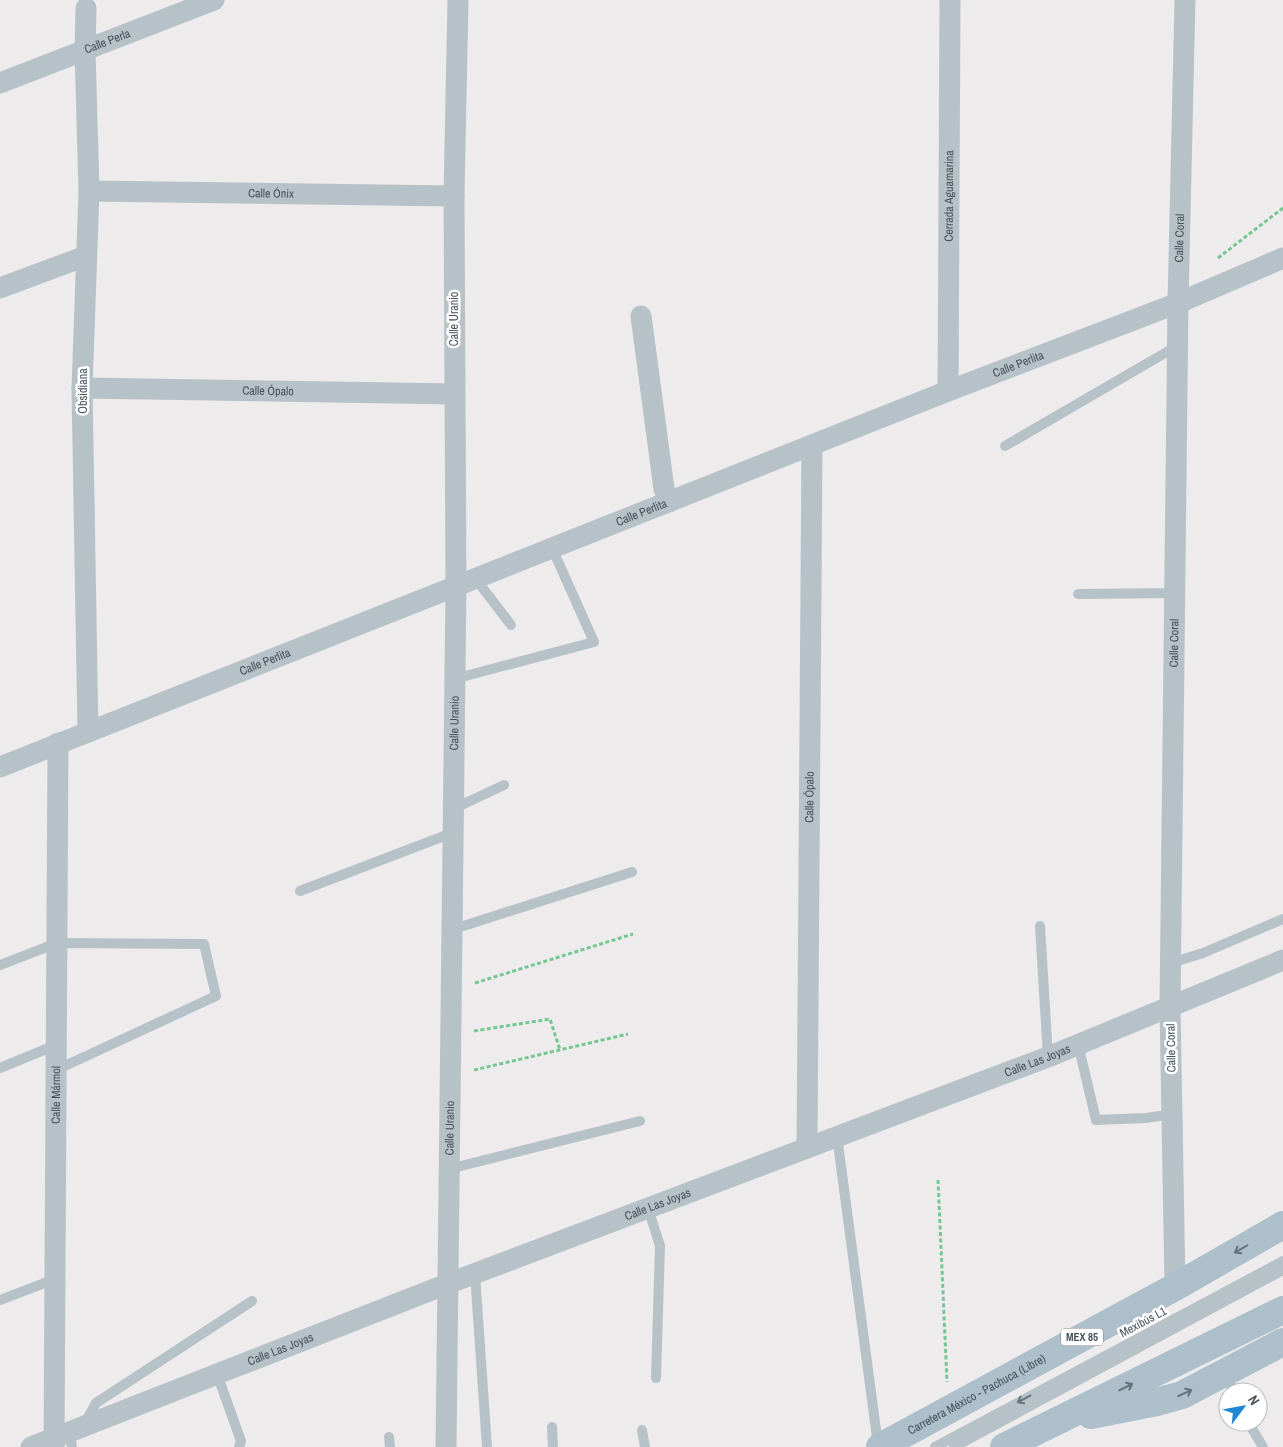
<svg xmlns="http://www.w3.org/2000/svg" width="1283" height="1447" font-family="'Archivo Narrow',sans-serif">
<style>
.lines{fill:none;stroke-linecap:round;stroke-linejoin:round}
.path{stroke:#74c793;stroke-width:3;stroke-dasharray:4 2.5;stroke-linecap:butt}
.lane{stroke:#b7c2c8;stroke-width:10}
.street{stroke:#b7c2c8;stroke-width:21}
.primary{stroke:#acbfca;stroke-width:28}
.oneway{stroke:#64727a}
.oneway2{stroke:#67737a}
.labels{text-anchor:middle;stroke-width:5;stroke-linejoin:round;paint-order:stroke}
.shield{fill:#fff;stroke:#7d858a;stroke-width:1}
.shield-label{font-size:11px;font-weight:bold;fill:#455158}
.street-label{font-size:12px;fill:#455158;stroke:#fff}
</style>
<rect width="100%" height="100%" fill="#eeebec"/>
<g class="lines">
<g class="path">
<path d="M1218 258 1283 208"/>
<path d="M475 983 633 934"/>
<path d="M474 1031 550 1019 560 1050"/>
<path d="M474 1070 628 1034"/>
<path d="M938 1180 947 1382"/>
</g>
<g class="lane">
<path d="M1005 446 1177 346"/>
<path d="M475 578 511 625"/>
<path d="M1078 594 1175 593"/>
<path d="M454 679 594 642 552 548"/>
<path d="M453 809 504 785"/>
<path d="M300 891 452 833"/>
<path d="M1040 926 1048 1057"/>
<path d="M451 930 632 872"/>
<path d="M1171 963 1203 953 1283 919"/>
<path d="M0 965 57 943 204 944 216 996 56 1070"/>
<path d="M1078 1044 1096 1120 1146 1118 1173 1114"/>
<path d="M0 1068 56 1045"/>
<path d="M837 1136 878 1445"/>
<path d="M449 1169 640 1121"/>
<path d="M648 1208 660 1246 656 1378"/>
<path d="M475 1274 487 1447"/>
<path d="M0 1300 55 1279"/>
<path d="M1225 1373 1234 1392"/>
<path d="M217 1374 241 1441 239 1447"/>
<path d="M1248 1422 1263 1447"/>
<path d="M85 1423 96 1403 252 1301"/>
<path d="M552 1427 553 1447"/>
<path d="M642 1430 645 1447"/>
<path d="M69 1432 72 1447"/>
<path d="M389 1437 390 1447"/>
<path d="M935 1447 1283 1261"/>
<path d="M954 1447 1283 1270"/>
</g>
<g class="street">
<path d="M86 8 85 50 89 191 82 388 88 732"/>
<path id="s1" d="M0 83 214 0"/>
<path id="s2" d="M89 191 454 196"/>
<path d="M0 288 86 256"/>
<path d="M641 316 664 489 669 502"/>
<path id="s3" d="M82 388 454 394"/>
<path id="s4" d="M948 391 950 0"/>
<path id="s5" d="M0 767 948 391 1178 303 1283 258"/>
<path id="s6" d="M807 1148 812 446"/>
<path id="s7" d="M1175 1287 1170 1007 1178 303 1185 0"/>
<path id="s8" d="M31 1447 447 1284 1048 1057 1283 960"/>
<path id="s9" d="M54 1447 58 743"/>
<path id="s10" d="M446 1447 456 586 454 196 458 0"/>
</g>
<g class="primary">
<path d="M1091 1415 1157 1402 1182 1395 1283 1342"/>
<path id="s11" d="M880 1447 1175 1287 1283 1225"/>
<path d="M1004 1447 1283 1310"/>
</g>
</g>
<defs><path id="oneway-shaft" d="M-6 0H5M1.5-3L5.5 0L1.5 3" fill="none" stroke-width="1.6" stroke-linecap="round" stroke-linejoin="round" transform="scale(1.25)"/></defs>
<g class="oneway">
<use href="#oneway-shaft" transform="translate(1241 1249) rotate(150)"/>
<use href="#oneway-shaft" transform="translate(1126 1387) rotate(-26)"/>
<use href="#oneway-shaft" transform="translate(1185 1393) rotate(-25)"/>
</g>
<use class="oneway2" href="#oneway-shaft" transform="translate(1024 1399) rotate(152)"/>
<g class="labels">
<rect class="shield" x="1061" y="1328.5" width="42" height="17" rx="4"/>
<g class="shield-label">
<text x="1082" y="1341">MEX 85</text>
</g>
<g class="street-label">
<text dy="4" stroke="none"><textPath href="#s1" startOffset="115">Calle Perla</textPath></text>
<text dy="4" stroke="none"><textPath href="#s2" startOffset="182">Calle Ónix</textPath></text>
<text dy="4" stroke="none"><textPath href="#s4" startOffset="195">Cerrada Aguamarina</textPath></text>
<text dy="4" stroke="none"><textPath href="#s7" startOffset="1049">Calle Coral</textPath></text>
<text transform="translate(454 319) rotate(-90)" y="4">Calle Uranio</text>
<text dy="4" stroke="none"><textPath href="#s5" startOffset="1095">Calle Perlita</textPath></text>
<text transform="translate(83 391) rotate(-90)" y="4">Obsidiana</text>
<text dy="4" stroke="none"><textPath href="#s3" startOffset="186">Calle Ópalo</textPath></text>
<text dy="4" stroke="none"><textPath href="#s5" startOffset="690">Calle Perlita</textPath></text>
<text dy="4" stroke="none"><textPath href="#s7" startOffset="644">Calle Coral</textPath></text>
<text dy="4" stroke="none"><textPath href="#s5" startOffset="285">Calle Perlita</textPath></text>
<text dy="4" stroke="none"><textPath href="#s10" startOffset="724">Calle Uranio</textPath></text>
<text dy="4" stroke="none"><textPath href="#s6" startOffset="351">Calle Ópalo</textPath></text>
<text transform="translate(1171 1048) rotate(-91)" y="4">Calle Coral</text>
<text dy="4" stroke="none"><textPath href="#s8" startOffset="1078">Calle Las Joyas</textPath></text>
<text dy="4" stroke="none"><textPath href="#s9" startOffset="352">Calle Mármol</textPath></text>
<text dy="4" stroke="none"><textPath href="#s10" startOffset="319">Calle Uranio</textPath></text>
<text dy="4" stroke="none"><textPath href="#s8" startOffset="672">Calle Las Joyas</textPath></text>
<text transform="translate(1143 1322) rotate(-28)" y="4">Mexibús L1</text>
<text dy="4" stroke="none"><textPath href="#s8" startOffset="268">Calle Las Joyas</textPath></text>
<text dy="4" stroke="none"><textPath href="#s11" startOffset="110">Carretera México - Pachuca (Libre)</textPath></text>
</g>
</g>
<g transform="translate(1243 1407) rotate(58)"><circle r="24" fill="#ffffff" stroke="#b5b9bc"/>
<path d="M0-4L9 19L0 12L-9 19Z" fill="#2187d3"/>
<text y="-8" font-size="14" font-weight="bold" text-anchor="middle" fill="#455158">N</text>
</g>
</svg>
